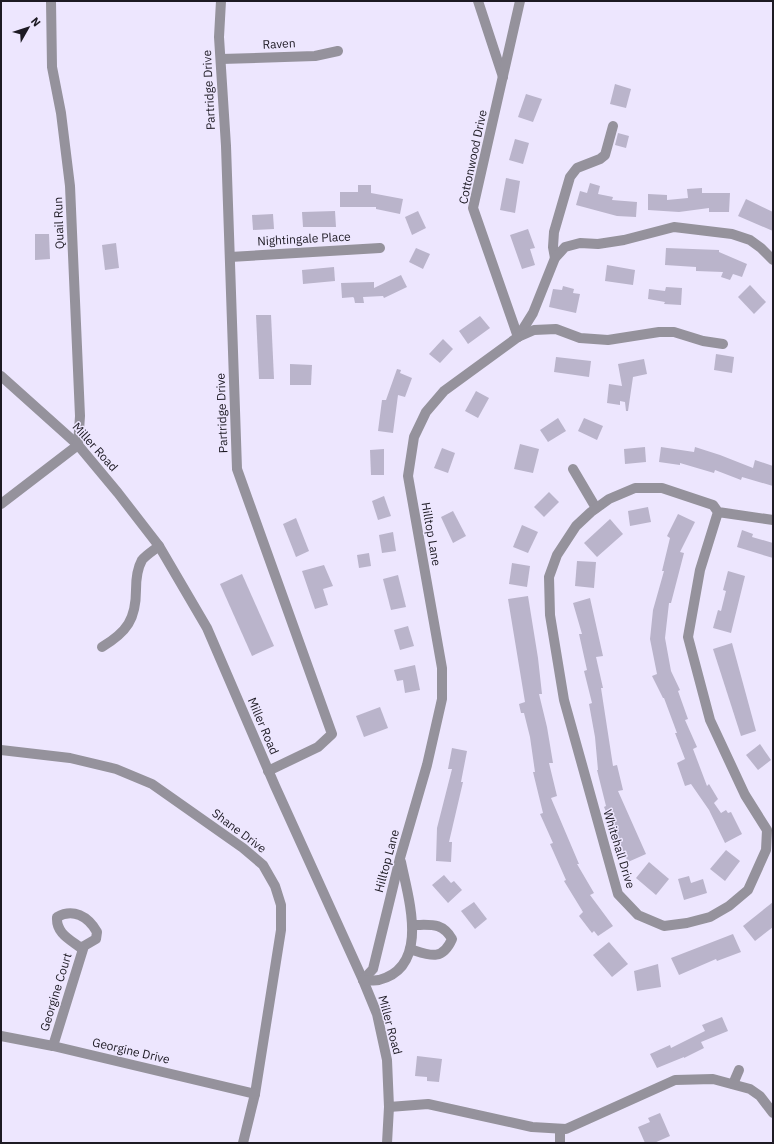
<svg xmlns="http://www.w3.org/2000/svg" width="774" height="1144" font-family="'IBM Plex Sans',sans-serif">
<style>
.building{fill:#bab4cb}
.lines{fill:none;stroke-linecap:round;stroke-linejoin:round}
.minor{stroke:#95929c;stroke-width:10}
.labels{text-anchor:middle;stroke-width:3;stroke-linejoin:round;paint-order:stroke}
.street-label{font-size:12px;fill:#1d1a23;stroke:#ede6fe}
</style>
<rect width="100%" height="100%" fill="#ede6fe"/>
<g class="building">
<path d="M615 84 631 89 626 108 610 104Z"/>
<path d="M526 94 542 99 533 122 518 117Z"/>
<path d="M618 133 629 136 626 148 615 145Z"/>
<path d="M515 139 529 143 523 164 509 160Z"/>
<path d="M506 178 520 181 515 213 500 210Z"/>
<path d="M590 183 600 186 598 194 613 197 612 200 637 202 636 217 617 216 576 205 580 191 587 193Z"/>
<path d="M358 185H371V193L403 199 400 214 376 209V207H340V192H358Z"/>
<path d="M702 188V193H730L729 212H709V208L679 212 648 210V194L667 195V200L688 198 687 189Z"/>
<path d="M746 199 773 212V231L738 216Z"/>
<path d="M335 211 336 227H303L302 212Z"/>
<path d="M418 211 426 228 412 235 405 217Z"/>
<path d="M273 214 274 229 253 230 252 215Z"/>
<path d="M528 229 535 248 530 249 535 265 522 269 510 235Z"/>
<path d="M35 234H49L50 259 35 260Z"/>
<path d="M116 243 119 268 105 270 102 245Z"/>
<path d="M416 248 430 254 423 269 409 262Z"/>
<path d="M666 248 719 250V252L747 264 742 277 733 274 730 280 721 277 723 272 696 271V267L665 265Z"/>
<path d="M607 265 635 270 633 285 605 281Z"/>
<path d="M334 267 335 281 303 284 302 270Z"/>
<path d="M401 275 407 287 384 298 383 296 363 297 364 303H355L354 298H353L354 297 342 298 341 283 374 282V288Z"/>
<path d="M750 285 766 302 754 314 738 297Z"/>
<path d="M563 286 574 289 573 293 580 294 576 313 549 307 553 289 562 290Z"/>
<path d="M666 287 682 288 681 305 664 304 665 302 648 299 649 289 665 291Z"/>
<path d="M256 315H271L274 379H259Z"/>
<path d="M480 316 490 328 468 344 459 331Z"/>
<path d="M443 339 453 349 440 363 429 354Z"/>
<path d="M716 354 734 357 732 373 714 370Z"/>
<path d="M556 357 591 361 589 377 554 372Z"/>
<path d="M644 359 647 374 633 377 628 411H626L625 402 620 401V405L607 403 609 384 622 386 618 364Z"/>
<path d="M290 364 312 365 311 385H290Z"/>
<path d="M397 369 401 370 400 373 412 378 405 397 398 395 393 433 378 431 382 400H386Z"/>
<path d="M476 391 489 398 478 418 465 411Z"/>
<path d="M558 418 566 431 548 442 540 430Z"/>
<path d="M584 418 603 426 597 440 578 431Z"/>
<path d="M520 444 539 449 533 473 514 469Z"/>
<path d="M645 447 646 462 625 464 624 449Z"/>
<path d="M661 447 694 452 695 447 720 455 753 468 755 460 773 466V486L742 477 741 480 715 470 714 473 680 463V465L659 462Z"/>
<path d="M442 448 455 453 448 473 434 468Z"/>
<path d="M384 449V475H371L370 450Z"/>
<path d="M549 492 559 502 544 517 534 507Z"/>
<path d="M384 496 391 516 378 520 372 501Z"/>
<path d="M648 507 651 522 630 526 628 511Z"/>
<path d="M453 511 466 536 453 543 441 517Z"/>
<path d="M678 514 695 522 680 552 684 553 671 603H669L665 638 671 671 680 690 678 691 688 719 685 720 697 747 693 749 707 786 709 784 718 799 714 803 721 813 726 810 728 813 731 812 742 834 725 843 709 810 691 784 685 786 677 763 685 759 675 733H677L664 698H663L652 676 657 674 650 639 653 610 664 571H662L670 538 667 536Z"/>
<path d="M296 518 309 551 296 557 283 524Z"/>
<path d="M610 519 623 534 597 557 584 543Z"/>
<path d="M522 525 538 532 528 553 513 547Z"/>
<path d="M742 530 753 534 752 537 773 543V558L737 547Z"/>
<path d="M393 532 396 551 382 553 379 535Z"/>
<path d="M369 553 371 566 359 568 357 555Z"/>
<path d="M577 561 596 562 594 588 575 586Z"/>
<path d="M512 563 530 566 527 587 509 584Z"/>
<path d="M324 565 333 586 323 589 328 605 315 609 302 571Z"/>
<path d="M728 571 745 576 731 633 713 628 718 610 721 611 726 591 723 590Z"/>
<path d="M242 574 274 646 252 656 220 584Z"/>
<path d="M398 575 406 607 391 610 383 579Z"/>
<path d="M528 596 538 658 542 694H539L547 727 553 763H549L557 796 551 798 579 864H577L594 893 590 895 613 926 598 936 594 931 592 933 579 916 583 912 564 881 566 880 550 844 553 843 540 814 543 813 533 772H535L530 737 524 713H521L519 704 525 702 508 599Z"/>
<path d="M590 598 603 656 596 657 603 688H601L613 766 617 765 623 790 618 791 646 854 628 862 604 807 606 806 597 770H598L595 737 589 704 592 703 584 671 587 670 579 634H582L573 603Z"/>
<path d="M408 626 414 646 400 650 394 630Z"/>
<path d="M732 643 756 731 741 736 713 649Z"/>
<path d="M415 665 420 690 405 693 403 680 397 681 394 670Z"/>
<path d="M380 707 388 728 364 737 356 716Z"/>
<path d="M760 744 771 760 758 770 746 755Z"/>
<path d="M452 748 467 751 461 782H463L449 842H452L451 862 436 861 437 828 452 769H448Z"/>
<path d="M726 850 740 861 725 881 710 869Z"/>
<path d="M649 862 669 879 656 895 636 878Z"/>
<path d="M444 875 451 883 454 881 462 890 448 903 432 885Z"/>
<path d="M689 876 691 883 703 879 707 893 684 900 678 879Z"/>
<path d="M474 902 487 919 475 929 461 911Z"/>
<path d="M773 902V927L755 941 743 926Z"/>
<path d="M733 934 741 952 717 961 716 959 679 975 671 958Z"/>
<path d="M609 942 628 964 612 977 593 955Z"/>
<path d="M658 964 661 987 637 991 634 971Z"/>
<path d="M722 1017 728 1031 701 1042 704 1048 684 1058V1057L657 1068 650 1054 670 1045 671 1048 705 1031 702 1025Z"/>
<path d="M417 1056 442 1059 439 1082 427 1081V1077L415 1076Z"/>
<path d="M660 1113 670 1136 654 1143H645L638 1127 650 1122 648 1118Z"/>
</g>
<g class="lines">
<g class="minor">
<path d="M221 1 219 37 226 146 237 469 332 734 318 747 268 771"/>
<path d="M478 1 503 77"/>
<path d="M221 59 315 56 338 51"/>
<path d="M230 257 380 248"/>
<path d="M555 258 553 247 554 232 570 177 577 168 600 159 605 155 613 126"/>
<path d="M518 337 473 208 520 1"/>
<path d="M518 337 533 313 555 258 565 247 580 243 598 244 624 240 674 227 732 234 750 240 761 248 773 260"/>
<path d="M1 376 78 445 118 493 159 546 207 628 275 786 363 980 377 1014 387 1060 389 1107 387 1143"/>
<path d="M573 469 596 508"/>
<path d="M1 504 78 445 80 416 70 186 61 113 52 67 51 1"/>
<path d="M718 512 700 570 688 637 710 720 745 795 767 830 766 850 748 890 729 906 710 917 687 923 664 926 638 915 618 894 564 700 550 615 549 577 557 555 576 526 591 512 609 499 635 488H662L713 505 718 512 773 520"/>
<path d="M102 647C127 632 136 619 136 590 136 580 137 569 142 560 146 555 154 550 159 546"/>
<path d="M1 750 70 758 116 769 152 784 243 848 263 865 275 886 281 905V930L255 1094 243 1143"/>
<path d="M410 949C429 955 442 962 452 939 442 922 431 925 413 925"/>
<path d="M363 980 373 969 400 858 427 765 442 699V668L408 476 414 437 426 412 444 391 518 337 534 330 556 329 580 338 608 340 659 332H674L703 341 723 344"/>
<path d="M363 980C368 980 374 981 379 980 431 967 408 897 401 862"/>
<path d="M1 1036 53 1046 255 1094"/>
<path d="M53 1046 84 946 96 939 97 932C88 916 73 908 57 917 56 933 69 939 81 948L84 946"/>
<path d="M733 1084 739 1070"/>
<path d="M389 1107 428 1104 532 1127 566 1129 675 1080 713 1079 750 1089 760 1096 773 1113"/>
<path d="M560 1130V1143"/>
</g>
</g>
<g class="labels">
<g class="street-label">
<text transform="translate(279 44) rotate(-3)" y="4">Raven</text>
<text transform="translate(209 90) rotate(-93)" y="4">Partridge Drive</text>
<text transform="translate(473 157) rotate(-78)" y="4">Cottonwood Drive</text>
<text transform="translate(59 223) rotate(-92)" y="4">Quail Run</text>
<text transform="translate(304 239) rotate(-3)" y="4">Nightingale Place</text>
<text transform="translate(222 413) rotate(-92)" y="4">Partridge Drive</text>
<text transform="translate(95 447) rotate(48)" y="4">Miller Road</text>
<text transform="translate(431 534) rotate(80)" y="4">Hilltop Lane</text>
<text transform="translate(263 726) rotate(67)" y="4">Miller Road</text>
<text transform="translate(239 831) rotate(37)" y="4">Shane Drive</text>
<text transform="translate(619 849) rotate(73)" y="4">Whitehall Drive</text>
<text transform="translate(387 861) rotate(-75)" y="4">Hilltop Lane</text>
<text transform="translate(56 992) rotate(-73)" y="4">Georgine Court</text>
<text transform="translate(390 1025) rotate(75)" y="4">Miller Road</text>
<text transform="translate(131 1051) rotate(13)" y="4">Georgine Drive</text>
</g>
</g>
<rect width="774" height="1144" fill="none" stroke="#1d1a23" stroke-width="4"/>
<g transform="translate(28 28) rotate(51)" stroke="#ede6fe" stroke-width="3" paint-order="stroke">
<path d="M0-3L7 15L0 10L-7 15Z" fill="#1d1a23"/>
<text y="-6" font-size="11" font-weight="bold" text-anchor="middle" fill="#1d1a23">N</text>
</g>
</svg>
